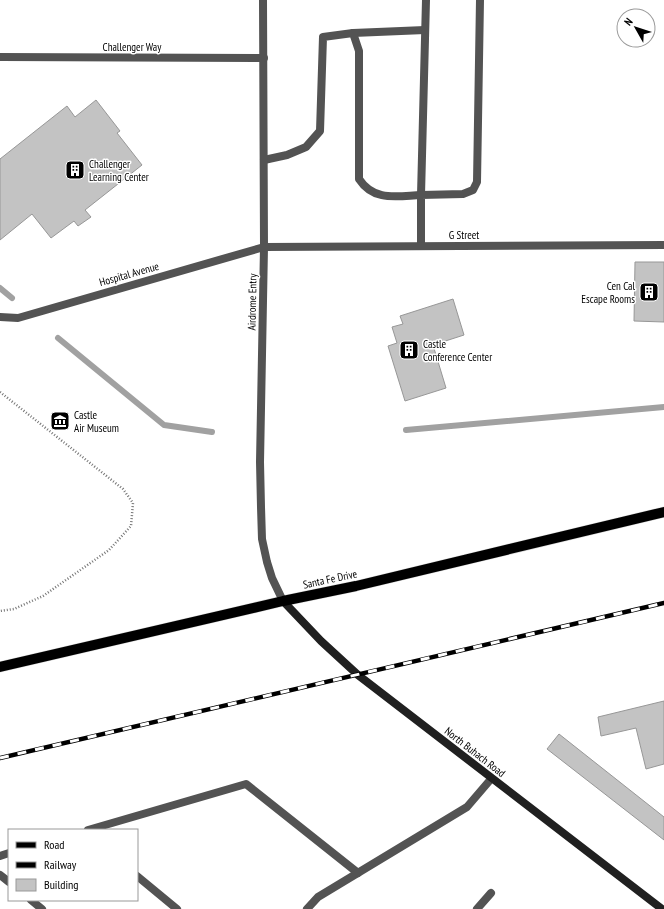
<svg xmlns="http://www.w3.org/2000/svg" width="664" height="909" font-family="'PT Sans Narrow',sans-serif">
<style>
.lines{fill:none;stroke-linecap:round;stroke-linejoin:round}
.stream{stroke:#a1a1a1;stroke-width:6}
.building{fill:#c3c3c3;stroke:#979797}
.primary-casing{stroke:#dbdbdb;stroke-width:11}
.path{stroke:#757575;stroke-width:2.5;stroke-dasharray:1 2;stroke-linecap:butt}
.lane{stroke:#535353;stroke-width:8}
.street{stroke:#535353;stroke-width:8}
.secondary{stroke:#202020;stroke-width:8}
.primary{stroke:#000;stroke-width:10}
.rail-casing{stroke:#000;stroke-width:4.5}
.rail{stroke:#fff;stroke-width:3;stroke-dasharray:9;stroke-linecap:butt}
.labels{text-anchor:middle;stroke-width:3;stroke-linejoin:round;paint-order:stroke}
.street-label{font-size:11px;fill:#000;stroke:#fff}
.poi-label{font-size:11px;fill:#000;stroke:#fff;text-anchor:start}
</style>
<rect width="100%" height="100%" fill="#fff"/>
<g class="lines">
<g class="stream">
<path d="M0 288 12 298"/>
<path d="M58 338 164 425 212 432"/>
<path d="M406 430 664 407"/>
</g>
</g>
<g class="building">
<path d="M96 100 120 131 117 133 142 165 85 210 91 217 78 226 74 221 51 238 32 214 0 240V159L67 106 75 117Z"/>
<path d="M635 262H664V322L634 321Z"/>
<path d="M453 299 464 335 433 345 446 388 405 401 388 346 397 343 392 327 403 324 400 316Z"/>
<path d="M664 701V764L646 769 636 728 601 736 598 717Z"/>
<path d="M559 734 664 817V840L547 749Z"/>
</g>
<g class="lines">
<defs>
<path id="primary" d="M0 667 283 601 356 586 664 512"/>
</defs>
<use href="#primary" class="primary-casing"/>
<path class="path" d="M0 392 123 489 133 503 131 526 109 550 43 596 14 609 0 611"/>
<g class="lane">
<path d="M353 33 425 30"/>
<path d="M264 160 287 155 306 147 320 131 323 37 353 33 359 51V179C374 202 397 196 421 195L426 0"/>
<path d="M421 246V195L463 194 473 190 477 182 480 0"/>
</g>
<g class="street">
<path d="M263 0 264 247 260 462 261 507 262 539 267 562 272 578 283 601"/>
<path d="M0 57 264 58"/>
<path d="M0 317 18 318 264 247 664 245"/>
<path d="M88 830 246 784 358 873"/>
<path d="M0 856 9 853"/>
<path d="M0 875 9 882"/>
<path d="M137 876 177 909"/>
<path d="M31 900 42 909"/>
<path d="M307 909 318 897 467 807 491 779"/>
<path d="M477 909 491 893"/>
</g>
<path class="secondary" d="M283 601 321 641 358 675 662 909"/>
<use href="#primary" class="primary"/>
<defs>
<path id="rail" d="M0 758 664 603"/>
</defs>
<use href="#rail" class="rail-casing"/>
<use href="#rail" class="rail"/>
</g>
<defs>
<symbol id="building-square" viewBox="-11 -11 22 22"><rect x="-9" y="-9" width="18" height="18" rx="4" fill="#000" stroke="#fff"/><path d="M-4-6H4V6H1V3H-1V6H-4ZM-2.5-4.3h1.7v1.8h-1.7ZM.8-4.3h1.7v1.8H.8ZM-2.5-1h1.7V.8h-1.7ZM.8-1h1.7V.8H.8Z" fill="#fff"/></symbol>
<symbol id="museum-square" viewBox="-11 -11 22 22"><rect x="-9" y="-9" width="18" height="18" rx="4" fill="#000" stroke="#fff"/><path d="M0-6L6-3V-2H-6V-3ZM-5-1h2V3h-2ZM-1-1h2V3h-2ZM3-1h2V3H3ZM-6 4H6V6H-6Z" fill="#fff"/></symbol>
</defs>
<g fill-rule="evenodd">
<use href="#building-square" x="64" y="159" width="22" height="22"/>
<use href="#building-square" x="638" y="281" width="22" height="22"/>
<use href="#building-square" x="398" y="339" width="22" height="22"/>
<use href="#museum-square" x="49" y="410" width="22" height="22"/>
</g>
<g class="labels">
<g class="street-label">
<text x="132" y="51">Challenger Way</text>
<text x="464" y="239">G Street</text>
<text transform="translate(129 274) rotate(-16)" y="4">Hospital Avenue</text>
<text transform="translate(252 302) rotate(-89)" y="4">Airdrome Entry</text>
<text transform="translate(330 579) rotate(-12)" y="4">Santa Fe Drive</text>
<text transform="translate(475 752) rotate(38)" y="4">North Buhach Road</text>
</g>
<g class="poi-label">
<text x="89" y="168">Challenger<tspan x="89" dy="13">Learning Center</tspan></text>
<text x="635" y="290" text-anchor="end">Cen Cal<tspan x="635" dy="13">Escape Rooms</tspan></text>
<text x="423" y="348">Castle<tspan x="423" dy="13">Conference Center</tspan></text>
<text x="74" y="419">Castle<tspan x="74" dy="13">Air Museum</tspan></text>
</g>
</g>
<rect x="8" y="829" width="130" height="72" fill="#ffffff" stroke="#999999"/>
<rect x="16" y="842" width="20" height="6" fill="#000000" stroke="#999999"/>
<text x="44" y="849" font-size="12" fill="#000000">Road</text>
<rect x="16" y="862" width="20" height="6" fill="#000000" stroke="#999999"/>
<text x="44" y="869" font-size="12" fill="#000000">Railway</text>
<rect x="16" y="879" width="20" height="12" fill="#c3c3c3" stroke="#999999"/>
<text x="44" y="889" font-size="12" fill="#000000">Building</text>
<g transform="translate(636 28) rotate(309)"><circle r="19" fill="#ffffff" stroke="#999999"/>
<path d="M0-3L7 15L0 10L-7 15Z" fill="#000000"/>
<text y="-6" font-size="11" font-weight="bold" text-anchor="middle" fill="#000000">N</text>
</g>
</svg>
